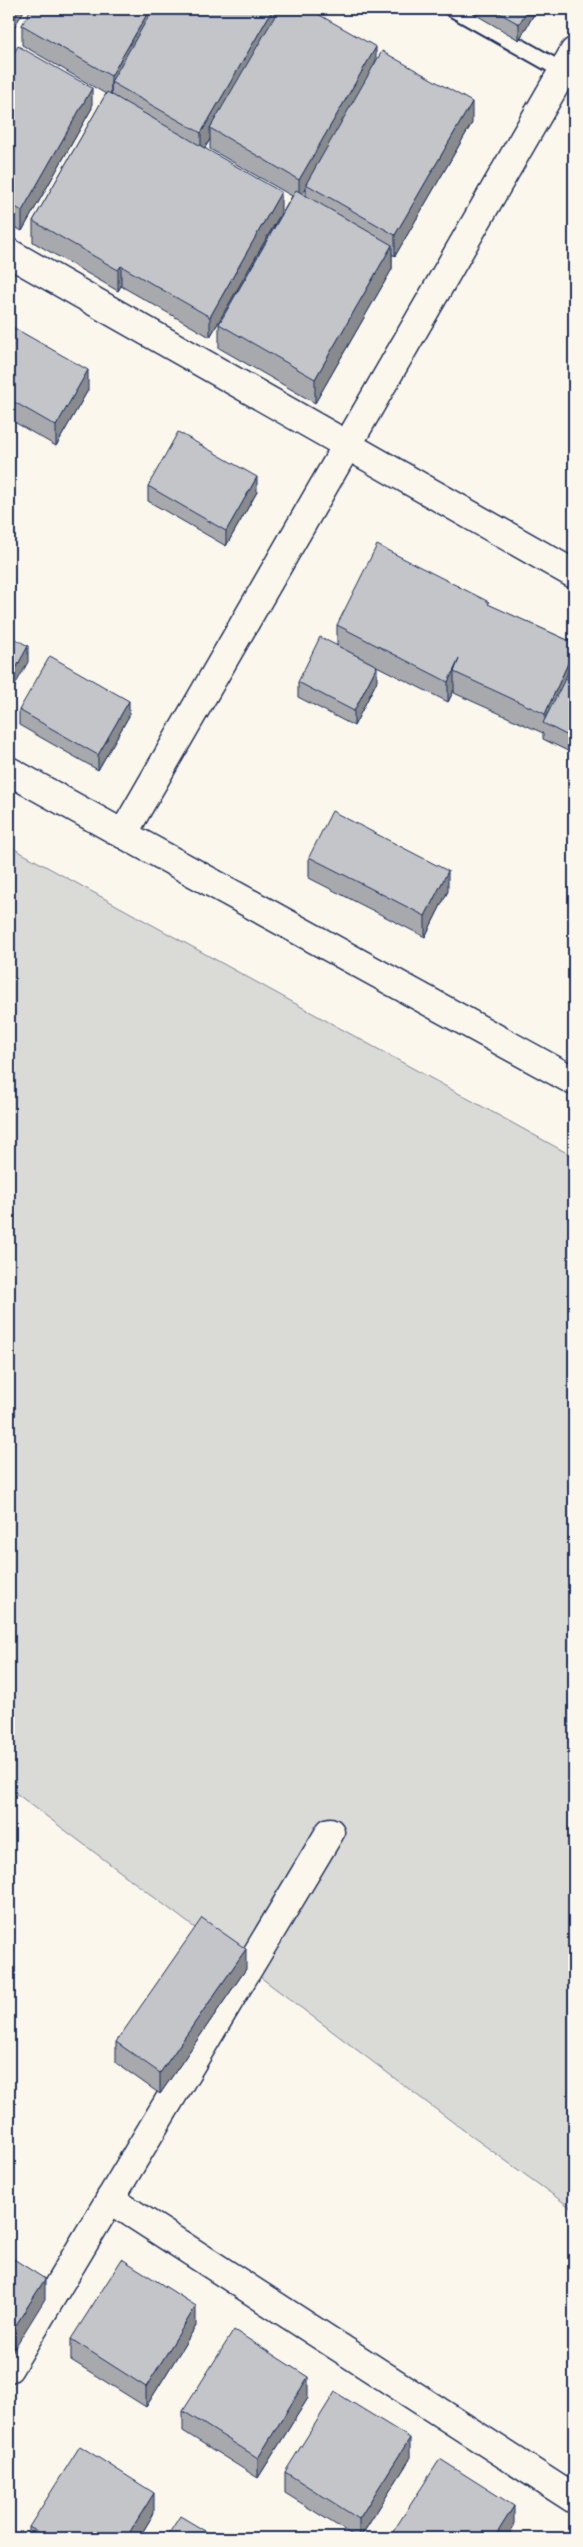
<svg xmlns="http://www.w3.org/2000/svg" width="583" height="2547" font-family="Pangolin,sans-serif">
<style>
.green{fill:#dadad7;stroke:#7a849a}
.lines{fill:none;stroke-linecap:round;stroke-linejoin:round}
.service-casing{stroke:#1b2f5e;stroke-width:19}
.minor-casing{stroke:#1b2f5e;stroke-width:31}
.service{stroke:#fbf7ec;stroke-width:15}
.minor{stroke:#fbf7ec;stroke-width:28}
.wall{fill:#a8a9ad;stroke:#1b2f5e;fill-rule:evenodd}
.shaded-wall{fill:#888a8d;stroke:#1b2f5e}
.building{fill:#c3c5c9;stroke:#1b2f5e}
</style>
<rect width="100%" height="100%" fill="#fbf7ec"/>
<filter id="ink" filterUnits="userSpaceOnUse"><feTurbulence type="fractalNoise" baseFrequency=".02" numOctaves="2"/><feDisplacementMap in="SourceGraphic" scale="10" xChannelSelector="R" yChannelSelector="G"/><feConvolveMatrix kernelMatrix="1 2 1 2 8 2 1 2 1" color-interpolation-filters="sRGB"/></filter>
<g filter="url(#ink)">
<path class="green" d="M9 846 574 1157V2210L470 2135 9 1788Z"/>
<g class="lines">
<defs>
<path id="service" d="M453 9 563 71"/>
<g id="minor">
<path d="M574 52 123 834 574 1081"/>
<path d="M9 253 574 574"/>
<path d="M9 771 123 834"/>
<path d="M110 2199 574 2499"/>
<path d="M9 2368 330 1832"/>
</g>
</defs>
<use href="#service" class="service-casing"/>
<use href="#minor" class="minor-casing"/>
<use href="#service" class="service"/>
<use href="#minor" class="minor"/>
</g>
<g class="wall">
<path d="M278 9V10L376 62 472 123 395 256 392 254V269L315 403 219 348V324L292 196 210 149V139L205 148 281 213 210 337 121 286 118 291 33 242V221L106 94 22 45V25ZM306 189V196L303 194Z"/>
<path d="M466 9H537L519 40Z"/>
<path d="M9 62 92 108 22 231 9 224Z"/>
<path d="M9 325 88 390 56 446 9 419Z"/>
<path d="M148 486 257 492 226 546 148 501Z"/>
<path d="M489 605 574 643V754L543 739V733L454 693V690L448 702 337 646V625Z"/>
<path d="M377 681 354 726 298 697V682Z"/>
<path d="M19 710 129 716 98 770 19 725Z"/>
<path d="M309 857 448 891 425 937 309 878Z"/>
<path d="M246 1969 160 2094 116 2063V2042Z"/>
<path d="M196 2326 146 2407 71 2360V2339Z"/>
<path d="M308 2398 258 2478 183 2431V2411Z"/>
<path d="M410 2459 360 2538H357L285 2493V2472Z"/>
<path d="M154 2513 139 2538H29V2527Z"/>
</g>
<g class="shaded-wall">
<path d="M13 9H25L9 36V16Z"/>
<path d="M150 9H162L111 82V97V76Z"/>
<path d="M273 9H278V21L210 128V139L201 154V133Z"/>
<path d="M528 9H537L519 40V24Z"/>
<path d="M376 47V68L306 184V189L299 200V180Z"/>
<path d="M92 88V108L22 231V211Z"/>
<path d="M472 102V123L395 256V235Z"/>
<path d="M281 192V213L210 337V317Z"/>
<path d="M392 245V269L315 403V379Z"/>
<path d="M121 266V286L118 291V270Z"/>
<path d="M88 370V390L56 446V426Z"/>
<path d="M257 477V492L226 546V531Z"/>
<path d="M28 646V662L9 696V681Z"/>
<path d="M574 650V671L545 724V714Z"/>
<path d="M459 659 454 672V690L448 702V682Z"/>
<path d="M377 666V681L354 726V711Z"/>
<path d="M129 701V716L98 770V755Z"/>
<path d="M448 871V891L425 937V916Z"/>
<path d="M246 1949V1969L160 2094V2073Z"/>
<path d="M45 2279V2299L9 2357V2336Z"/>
<path d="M196 2306V2326L146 2407V2387Z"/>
<path d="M308 2377V2398L258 2478V2458Z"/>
<path d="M410 2438V2459L360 2538H359V2519Z"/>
<path d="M154 2493V2513L139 2538H126Z"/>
<path d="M514 2506V2526L507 2538H494Z"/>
</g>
<g class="building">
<path d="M9 9H13L9 16Z"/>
<path d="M31 9H150L111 76 22 25Z"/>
<path d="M153 9H273L201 133 111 82Z"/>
<path d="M279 9H309L376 47 299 180 210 128Z"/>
<path d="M492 9H528L519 24Z"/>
<path d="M18 46 92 88 22 211 9 203V62Z"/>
<path d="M382 51 472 102 395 235 306 184Z"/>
<path d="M107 92 281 192 210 317 121 266 118 270 33 221Z"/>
<path d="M296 190 392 245 315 379 219 324Z"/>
<path d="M9 325 88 370 56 426 9 399Z"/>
<path d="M178 432 257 477 226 531 148 486Z"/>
<path d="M377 545 489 602 488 604 574 643V650L545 714 454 672 459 659 448 682 337 625Z"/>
<path d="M9 635 28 646 9 681Z"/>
<path d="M320 637 377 666 354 711 298 682Z"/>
<path d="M50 656 129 701 98 755 19 710Z"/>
<path d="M571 667 574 669V739L543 723Z"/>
<path d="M332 811 448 871 425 916 309 857Z"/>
<path d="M202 1918 246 1949 160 2073 116 2042Z"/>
<path d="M9 2256 45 2279 9 2336Z"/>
<path d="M122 2259 196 2306 146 2387 71 2339Z"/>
<path d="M234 2330 308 2377 258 2458 183 2411Z"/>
<path d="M335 2392 410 2438 359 2519 285 2472Z"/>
<path d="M80 2446 154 2493 126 2538H48L29 2527Z"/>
<path d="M440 2459 514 2506 494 2538H389Z"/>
<path d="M180 2516 217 2538H166Z"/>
</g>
</g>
<rect width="583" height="2547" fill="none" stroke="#fbf7ec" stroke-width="30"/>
<rect x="15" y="15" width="553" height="2517" fill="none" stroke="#1b2f5e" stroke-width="2" filter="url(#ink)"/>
</svg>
